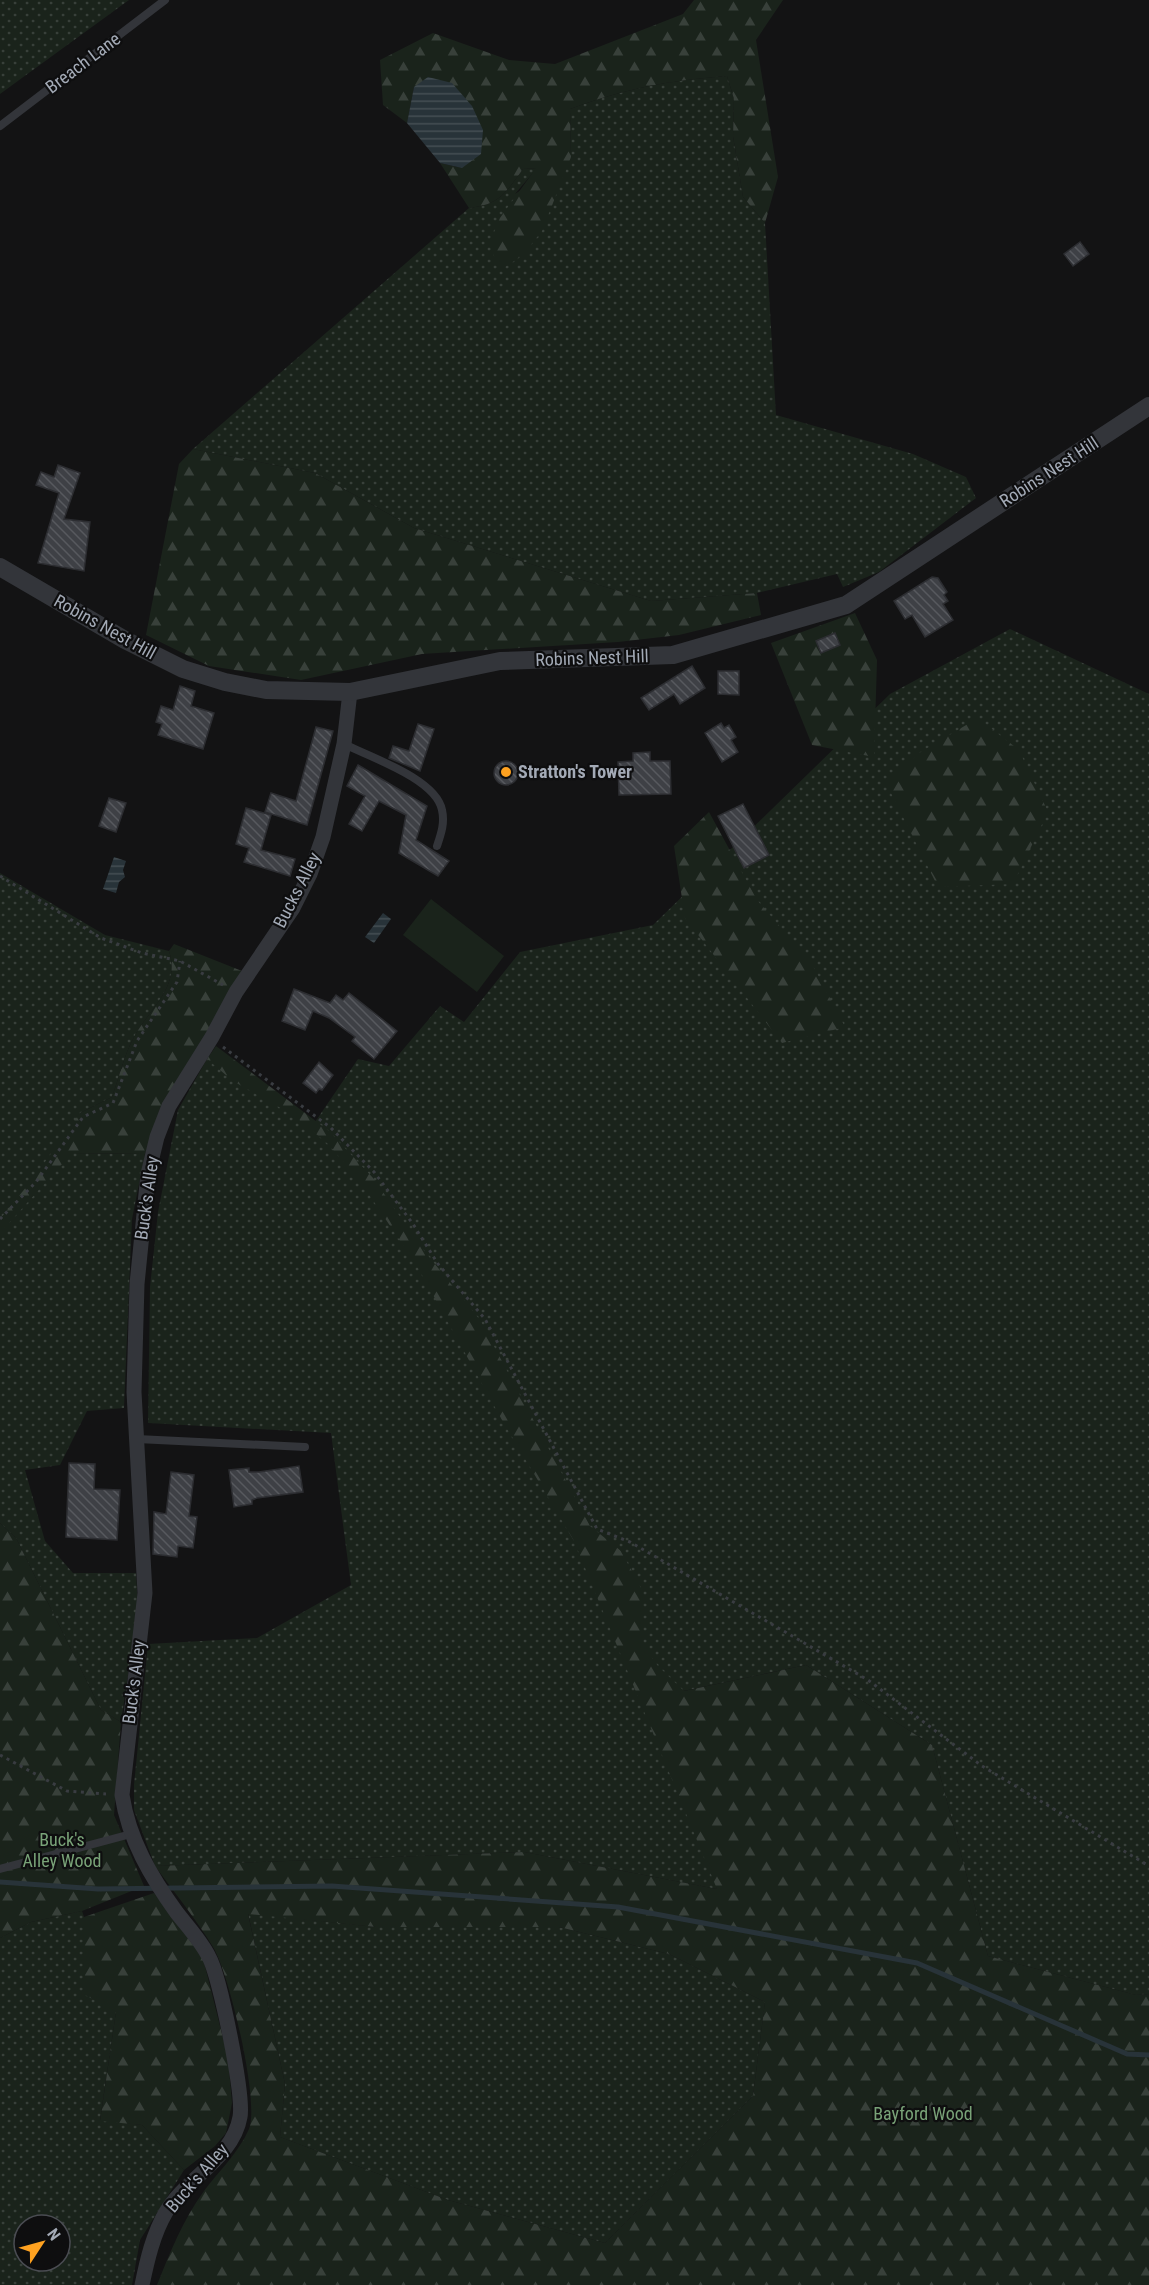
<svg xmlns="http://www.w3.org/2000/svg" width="1149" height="2285" font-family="'Roboto Condensed',sans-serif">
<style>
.grass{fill:url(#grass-dots);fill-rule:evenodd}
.forest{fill:url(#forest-firs);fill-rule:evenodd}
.pitch{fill:#1a231b}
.water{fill:url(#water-rules)}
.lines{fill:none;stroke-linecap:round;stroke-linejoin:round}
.stream{stroke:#283339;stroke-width:5}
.building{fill:url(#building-back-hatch);stroke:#2c2d31;stroke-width:1.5}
.path{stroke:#393c41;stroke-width:3;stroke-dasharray:3 4.5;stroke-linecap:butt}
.service{stroke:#33353a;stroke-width:8}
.minor{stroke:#33353a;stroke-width:15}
.tertiary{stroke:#33353a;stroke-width:18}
.poi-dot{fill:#ffa220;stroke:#0e0e0f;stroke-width:2}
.labels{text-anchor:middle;stroke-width:4.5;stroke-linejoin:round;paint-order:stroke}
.street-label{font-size:18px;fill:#a3aab6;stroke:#0e0e0f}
.poi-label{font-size:18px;font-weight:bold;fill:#a3aab6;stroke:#0e0e0f;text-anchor:start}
.park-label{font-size:18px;fill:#79a378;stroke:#0e0e0f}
</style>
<defs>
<pattern id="grass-dots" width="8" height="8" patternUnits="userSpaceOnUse" patternTransform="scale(1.5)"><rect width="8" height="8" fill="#1a231b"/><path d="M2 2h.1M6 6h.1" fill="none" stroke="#38403a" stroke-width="1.8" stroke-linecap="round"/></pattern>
<pattern id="forest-firs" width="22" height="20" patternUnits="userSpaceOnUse" patternTransform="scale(1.5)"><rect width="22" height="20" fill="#1a231b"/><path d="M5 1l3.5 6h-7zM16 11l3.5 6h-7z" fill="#38403a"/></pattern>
<pattern id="water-rules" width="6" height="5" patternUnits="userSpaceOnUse" patternTransform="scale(1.5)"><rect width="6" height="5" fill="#283339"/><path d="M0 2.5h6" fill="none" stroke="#444e53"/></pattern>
<pattern id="building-back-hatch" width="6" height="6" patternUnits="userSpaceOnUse" patternTransform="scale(1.5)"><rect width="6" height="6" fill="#3e4045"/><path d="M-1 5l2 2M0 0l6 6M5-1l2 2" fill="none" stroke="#57595e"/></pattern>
</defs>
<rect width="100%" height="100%" fill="#131314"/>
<g class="grass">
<path d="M0 0H129L0 94Z"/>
<path d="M727 76 734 99 733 136 743 197 765 223 776 415 913 454 966 477 976 498 879 572 843 587 837 574 757 593 651 601 414 528 315 473 193 449 469 208C500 205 506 192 523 169L537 168 515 194 571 157 570 109C627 88 666 81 727 76Z"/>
<path d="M1010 629 1149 694V1994L1136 1995 988 1956 932 1745 806 1665 669 1694 717 1889 524 1852 155 1866 134 1810V1785L148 1644 257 1638 351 1585 331 1433 148 1423 150 1287 158 1212 178 1110 207 1059 313 1125 358 1059 389 1066 440 1006 464 1022 520 952 653 925 890 694Z"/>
<path d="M0 873 105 935 169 951C181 986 150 1008 134 1037 124 1055 119 1078 112 1097L80 1113 72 1153 145 1154 132 1219 124 1408 87 1411 60 1465 25 1470 45 1541 73 1573H136L138 1607 121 1722 101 1710 16 1538 0 1523Z"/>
<path d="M82 1911 116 2012 100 2120 142 2125 184 2170 140 2240 132 2285H0V1938L31 1922ZM24 2225H60V2261H24Z"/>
<path d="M248 1913 376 1927H559L669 1954 765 2002 753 2096 605 2243 448 2200 280 2137 285 2084Z"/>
</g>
<g class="forest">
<path d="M694 0H783L756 40 778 177 765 223 743 197 733 136 734 99 727 76C666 81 627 88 570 109L571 157 542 231 522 256 500 270 489 244 500 218 536 168 523 169C506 192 500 205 469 208L440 163 462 168 414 87 407 123 383 105 380 60 433 33 509 60 555 64 683 14Z"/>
<path d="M193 449 315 473 414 528 651 601 757 593 761 615 679 635 618 642 422 654 301 680 209 666 146 635 179 464Z"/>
<path d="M855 613 877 660 874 757 812 745 771 643Z"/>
<path d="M978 718 1019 750 1048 812 1013 884 938 887 886 783 919 753Z"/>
<path d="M709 812 757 900 812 964 845 1027 782 1043 685 918 674 846Z"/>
<path d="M174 944 242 971 211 1028 164 1102 145 1154 72 1153 0 1233V1219L32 1180 80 1113 112 1097C119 1078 124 1055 134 1037 150 1008 181 986 169 951Z"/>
<path d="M216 1046 329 1131 373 1178 422 1248 480 1320 590 1526 621 1551 642 1590 641 1643 658 1666 684 1691 806 1665 932 1745 988 1956 1136 1995 1149 1994V2285H157C170 2252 183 2220 204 2191 219 2171 239 2152 249 2129 260 2103 229 1972 213 1947 196 1919 174 1892 155 1866L524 1852 717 1889 574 1541 502 1420 417 1266 360 1181 328 1144 293 1115 233 1081 207 1059ZM248 1914 376 1927H559L669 1954 765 2002 753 2096 605 2243 448 2200 280 2137 285 2084Z"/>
<path d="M0 1523 16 1538 101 1710 121 1722 114 1815 144 1886 82 1911 31 1922 0 1938Z"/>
<path d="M154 1893 203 1958 228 2058 232 2103 226 2133 215 2146 184 2170 142 2125 100 2121 116 2012 85 1995 84 1917Z"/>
</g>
<path class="pitch" d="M431 899 504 956 477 992 403 935Z"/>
<g class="water">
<path d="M428 77 452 83 472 106 483 130 481 154 462 168 440 163 407 123 414 87Z"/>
<path d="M114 857 126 861 123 870 125 877 119 882 116 893 103 889Z"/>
<path d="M383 913 391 919 374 943 365 937Z"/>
</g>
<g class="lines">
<path class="stream" d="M0 1882 98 1889 332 1886 618 1907 917 1963 1127 2054 1149 2055"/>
</g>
<g class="building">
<path d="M1080 242 1089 254 1073 266 1064 254Z"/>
<path d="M58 465 80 473 64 519 90 522 84 571 38 563 59 493 36 485 41 472 54 477Z"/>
<path d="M932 577 938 578 947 592 944 595 948 601 943 604 953 620 925 637 912 615 905 619 894 601Z"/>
<path d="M835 633 840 645 821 653 816 641Z"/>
<path d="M692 666 705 688 680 704 674 694 649 710 641 698Z"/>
<path d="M718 671H739V695L718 694Z"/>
<path d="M180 686 195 691 191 706 214 713 203 749 158 735 162 724 156 722 161 706 173 710Z"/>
<path d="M721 723 724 728 729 725 736 737 731 740 738 752 722 762 705 733Z"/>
<path d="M418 724 434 729 420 771 389 758 393 746 409 751Z"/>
<path d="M316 727 333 731 307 825 265 812 271 793 296 801Z"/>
<path d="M650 752V761H670L671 794 619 795 618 762 633 761V753Z"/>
<circle cx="506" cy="773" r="12"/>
<path d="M358 765 427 806 416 840 449 861 438 876 399 853 406 815 379 801 362 831 349 824 365 796 347 786Z"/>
<path d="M109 798 126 803 116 832 99 826Z"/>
<path d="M743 804 769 855 744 868 718 816Z"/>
<path d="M246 808 271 815 261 850 295 859 290 876 244 862 249 848 236 844Z"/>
<path d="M294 989 330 1003 336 995 343 1000 349 993 397 1031 374 1059 352 1041 355 1037 329 1018 313 1011 305 1030 282 1021Z"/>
<path d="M319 1062 333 1075 322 1090 319 1089 316 1093 303 1083Z"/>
<path d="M69 1463 95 1464 94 1489 120 1490 117 1540 66 1537Z"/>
<path d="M299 1466 303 1492 257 1498 252 1500V1504L234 1507 229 1470 249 1468V1472H259Z"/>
<path d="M171 1472 194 1475 189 1516 197 1517 193 1548 178 1546 177 1557 153 1554 154 1512 166 1514Z"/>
</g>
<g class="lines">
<g class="path">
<path d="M0 876 101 938 142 953 180 961 223 985"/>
<path d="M223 1047 331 1128 374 1172 413 1224 438 1264 485 1319 597 1529 630 1542 868 1680 982 1766 1149 1866"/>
<path d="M0 1219 36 1182 83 1117 113 1103 137 1041 177 982 180 961"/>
<path d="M0 1755 67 1791 106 1794"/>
</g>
<g class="service">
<path d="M0 126 165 0"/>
<path d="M344 744C370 757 436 779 442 810 445 823 441 834 437 846"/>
<path d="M137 1439 305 1447"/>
<path d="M0 1869 131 1834"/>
</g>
<path class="minor" d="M142 2285C147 2261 153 2234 166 2212 186 2178 233 2158 240 2117 244 2095 220 1977 209 1957 201 1941 188 1927 177 1913 151 1877 129 1840 122 1795L145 1593 134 1392 137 1284 148 1174 157 1137 169 1106 212 1037 236 992 293 908 310 874 323 837 344 744 350 692"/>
<path class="tertiary" d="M0 567 125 640 183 669 225 682 266 690 350 692 500 661 673 655 846 605 1149 406"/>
</g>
<circle class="poi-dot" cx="506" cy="772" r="6"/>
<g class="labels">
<g class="street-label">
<text transform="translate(83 63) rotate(-37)" y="6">Breach Lane</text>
<text transform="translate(1049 472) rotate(-33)" y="6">Robins Nest Hill</text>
<text transform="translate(105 627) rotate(29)" y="6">Robins Nest Hill</text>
<text transform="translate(592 658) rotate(-2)" y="6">Robins Nest Hill</text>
<text transform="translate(297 890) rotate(-63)" y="6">Bucks Alley</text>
<text transform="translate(147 1198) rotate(-82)" y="6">Buck's Alley</text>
<text transform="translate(134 1682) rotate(-83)" y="6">Buck's Alley</text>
<text transform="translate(197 2178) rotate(-49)" y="6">Buck's Alley</text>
</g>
<g class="poi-label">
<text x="518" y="778">Stratton's Tower</text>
</g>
<g class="park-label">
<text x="62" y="1846">Buck's<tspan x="62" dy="21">Alley Wood</tspan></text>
<text x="923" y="2120">Bayford Wood</text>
</g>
</g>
<g transform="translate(42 2243) rotate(54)"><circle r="28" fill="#0e0e0f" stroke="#4a4c52" stroke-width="1.5"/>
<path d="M0-4.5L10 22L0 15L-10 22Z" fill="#ffa220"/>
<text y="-9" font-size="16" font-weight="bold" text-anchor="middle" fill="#a3aab6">N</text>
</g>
</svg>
